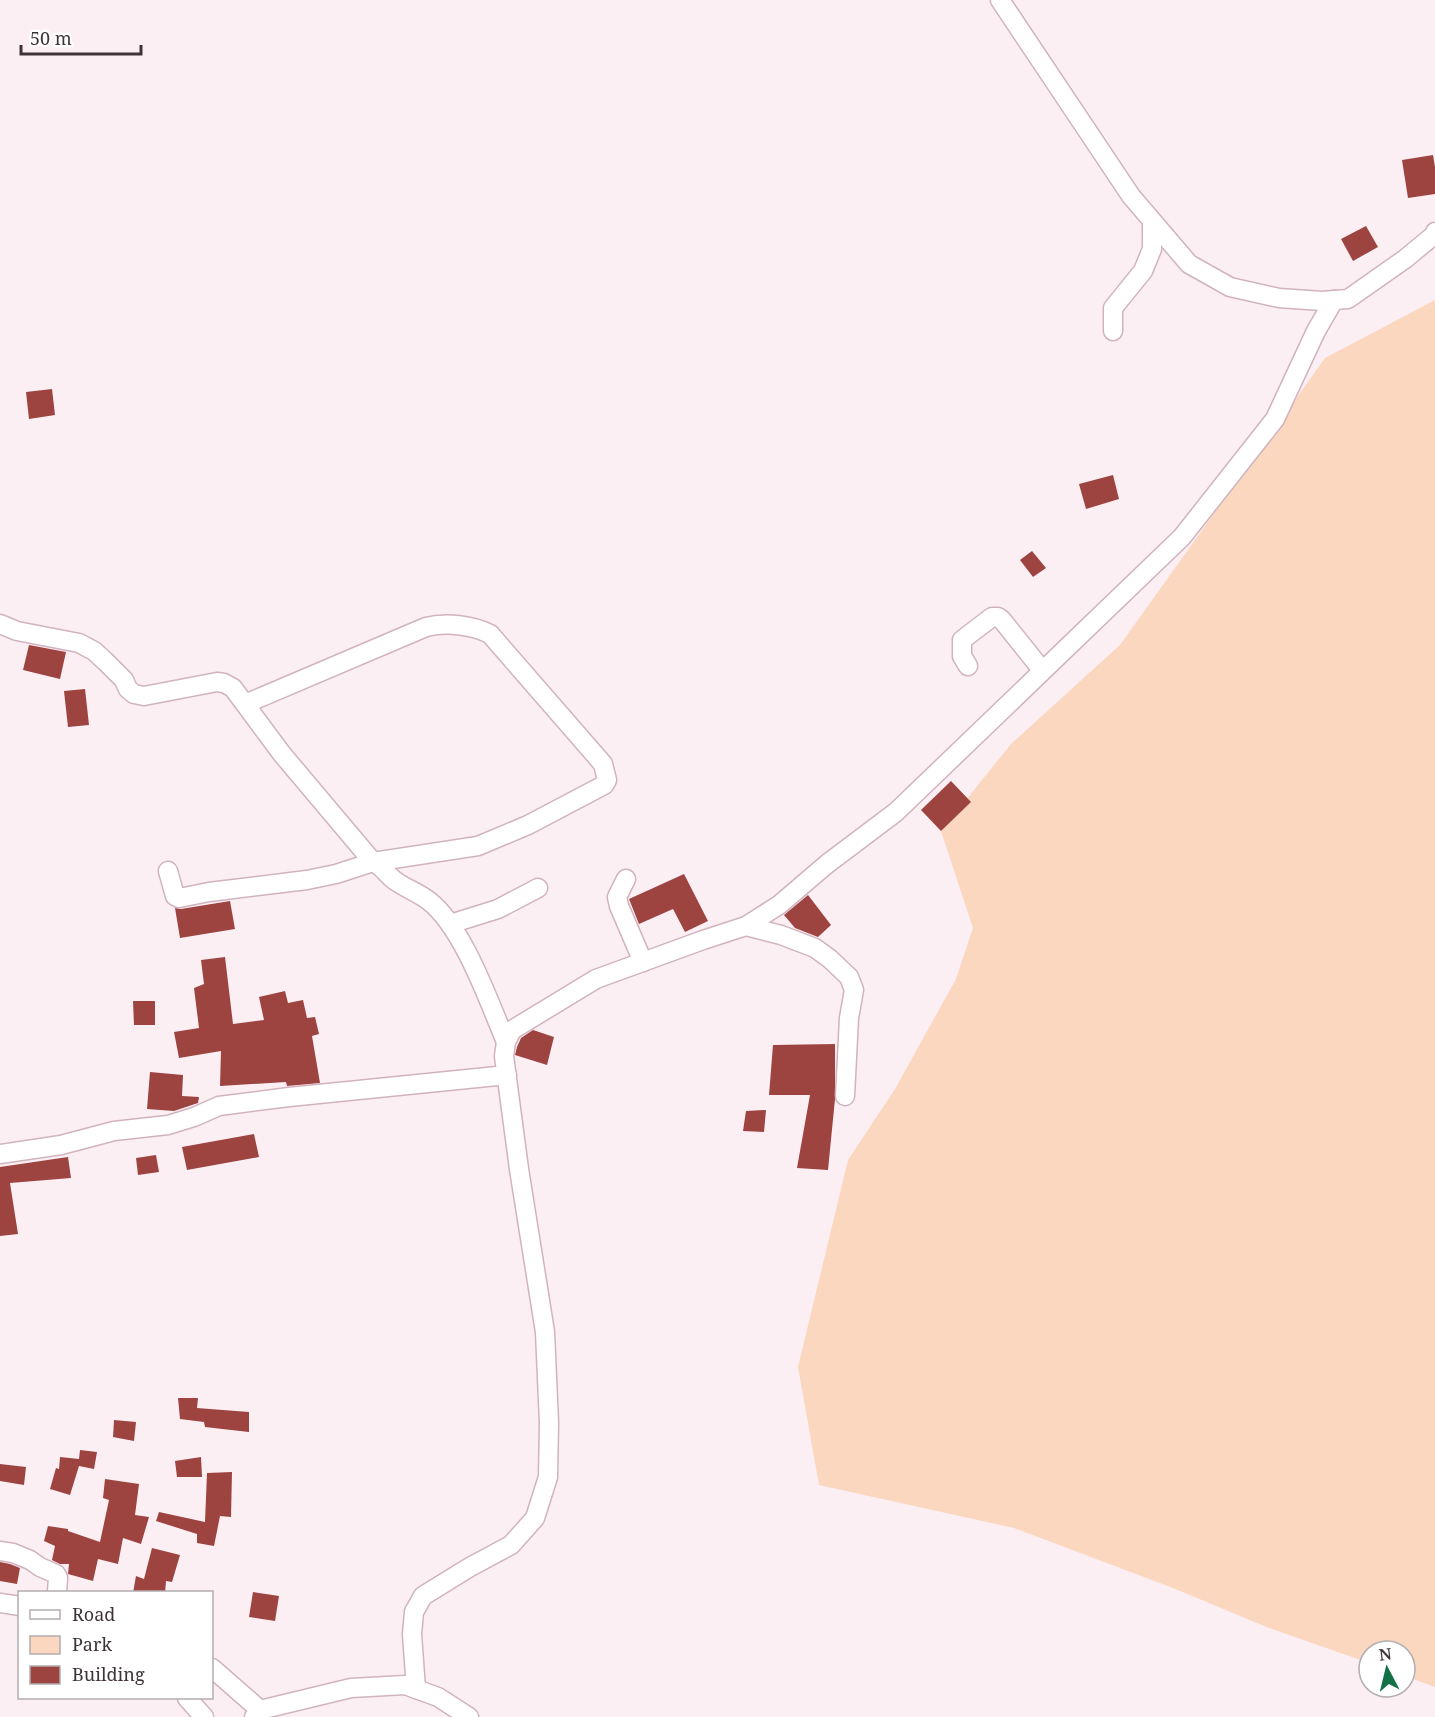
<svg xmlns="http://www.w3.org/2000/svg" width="1435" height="1717" font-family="'Noto Serif',serif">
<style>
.green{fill:#fad7be}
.building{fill:#9d4340}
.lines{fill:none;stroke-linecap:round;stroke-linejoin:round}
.minor-casing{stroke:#d1b3bf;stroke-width:21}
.minor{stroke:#fff;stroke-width:18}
</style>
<rect width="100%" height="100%" fill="#fceff4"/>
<path class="green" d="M1435 300V1687L1405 1676V1651H1369V1663L1269 1628 1173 1588 1014 1528 819 1485 798 1367 848 1160 895 1089 956 979 973 928 941 831 1011 744 1120 645 1325 358Z"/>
<g class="building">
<path d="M1433 155 1435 167V194L1408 198 1402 160Z"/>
<path d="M1366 226 1378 247 1353 261 1341 239Z"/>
<path d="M52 389 55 415 29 419 26 392Z"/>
<path d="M1113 475 1119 499 1086 509 1079 484Z"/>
<path d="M1032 551 1046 568 1033 577 1020 560Z"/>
<path d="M29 645 66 652 60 679 23 670Z"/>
<path d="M85 689 89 725 68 727 64 691Z"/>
<path d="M951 781 971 802 941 831 921 810Z"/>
<path d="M684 874 708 921 685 932 673 909 639 924 629 899Z"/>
<path d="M808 895 831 925 818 937 795 928 784 915Z"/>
<path d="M230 901 235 929 180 938 175 908 181 909Z"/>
<path d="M225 957 233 1024 264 1020 259 997 285 991 288 1003 303 1000 307 1018 315 1017 319 1034 312 1036 320 1083 287 1086 286 1082 220 1086 221 1051 179 1058 174 1032 199 1028 194 988 204 984 201 960Z"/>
<path d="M133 1001H155V1025H134Z"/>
<path d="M533 1030 554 1037 547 1065 515 1055 517 1047 521 1038Z"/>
<path d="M835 1044V1099L828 1170 797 1168 810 1095H769L773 1045Z"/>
<path d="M150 1072 183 1075 182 1096 199 1097 198 1103 174 1111 147 1109Z"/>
<path d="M766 1110 764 1132 743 1131 746 1111Z"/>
<path d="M254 1134 259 1157 187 1170 182 1147Z"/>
<path d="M156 1155 159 1172 138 1175 136 1158Z"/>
<path d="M68 1157 71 1178 10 1183 18 1234 0 1236V1167Z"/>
<path d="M178 1398H198L197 1408 249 1412V1432L205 1427 204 1422 180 1419Z"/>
<path d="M114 1420 136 1422 134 1441 113 1437Z"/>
<path d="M80 1450 97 1452 94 1469 79 1466 70 1495 50 1489 56 1468 59 1469 60 1457 79 1459Z"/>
<path d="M201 1457 202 1477H177L175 1461Z"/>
<path d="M0 1464 26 1467 24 1485 0 1481Z"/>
<path d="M232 1472 231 1517 220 1516 214 1546 197 1543V1534L156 1521 159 1512 205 1522 207 1473Z"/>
<path d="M105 1479 139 1484 135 1515 149 1517 141 1544 123 1538 118 1564 98 1559 93 1581 68 1574 69 1564H60L52 1560 55 1546 44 1541 48 1526 68 1529V1531L100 1542 109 1500 103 1498Z"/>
<path d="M152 1548 180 1555 172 1582 166 1581 165 1593H133L136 1576 144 1579Z"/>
<path d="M0 1562 10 1564 20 1568 17 1584 0 1581Z"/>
<path d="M253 1592 279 1596 275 1621 249 1617Z"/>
</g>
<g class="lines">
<defs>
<g id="minor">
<path d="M1000 0 1131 196 1189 264 1230 287 1279 298 1322 301 1348 299 1405 259 1434 235 1435 232"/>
<path d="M1113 331V308L1143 271 1152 249V221"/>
<path d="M0 624 17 631 79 643 94 651 105 661 124 680 128 689 134 694 144 696 217 682 224 683 233 688 282 754 373 862C384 867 387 876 397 882 407 889 419 893 429 901 463 927 489 1002 506 1042"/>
<path d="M968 666 962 656V640L992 617H998L1002 620 1042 670"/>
<path d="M168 871 175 896 179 898 209 892 307 880 336 874 373 862 478 846 528 825 604 785 607 780 603 764 490 634C472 625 446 622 426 627L245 704"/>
<path d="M626 879 617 897 619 906 643 962"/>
<path d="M450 924 498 909 538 888"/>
<path d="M746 926 781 935 815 948 830 959 849 977 854 990 849 1018 845 1096"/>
<path d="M0 1154 61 1145 114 1131 168 1125 194 1117 219 1106 289 1097 507 1075"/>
<path d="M0 1551 13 1553 30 1560 40 1567 56 1574 58 1578 57 1592"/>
<path d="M0 1603 20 1606"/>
<path d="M212 1668 260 1710"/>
<path d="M187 1698 204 1717"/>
<path d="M254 1717 260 1710 351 1688 405 1685 416 1689"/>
<path d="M469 1717 438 1697 416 1689 412 1634 414 1612 423 1596 470 1567 511 1545 535 1518 548 1477 549 1423 545 1332 519 1169 504 1056 506 1042 512 1030 596 979 703 940 746 926 779 905 827 864 896 812 1182 537 1275 419 1316 331 1334 300"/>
</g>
</defs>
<use href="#minor" class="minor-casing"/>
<use href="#minor" class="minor"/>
</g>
<rect x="18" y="1591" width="195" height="108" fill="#ffffff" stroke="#b2adaf" stroke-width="1.5"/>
<rect x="30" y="1610" width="30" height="9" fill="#ffffff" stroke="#b2adaf" stroke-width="1.5"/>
<text x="72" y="1621" font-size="18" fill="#3f3338">Road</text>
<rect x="30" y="1636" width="30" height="18" fill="#fad7be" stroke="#b2adaf" stroke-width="1.5"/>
<text x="72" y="1651" font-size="18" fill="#3f3338">Park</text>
<rect x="30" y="1666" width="30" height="18" fill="#9d4340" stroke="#b2adaf" stroke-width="1.5"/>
<text x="72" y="1681" font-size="18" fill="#3f3338">Building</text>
<g transform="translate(1387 1669) rotate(353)"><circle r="28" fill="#ffffff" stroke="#b2adaf" stroke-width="1.5"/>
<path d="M0-4.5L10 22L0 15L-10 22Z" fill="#147146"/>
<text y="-9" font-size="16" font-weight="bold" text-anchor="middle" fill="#3f3338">N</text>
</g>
<path d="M21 45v9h120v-9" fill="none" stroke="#3f3338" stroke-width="3"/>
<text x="30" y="45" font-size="18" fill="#3f3338" stroke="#ffffff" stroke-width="4.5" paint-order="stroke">50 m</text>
</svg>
